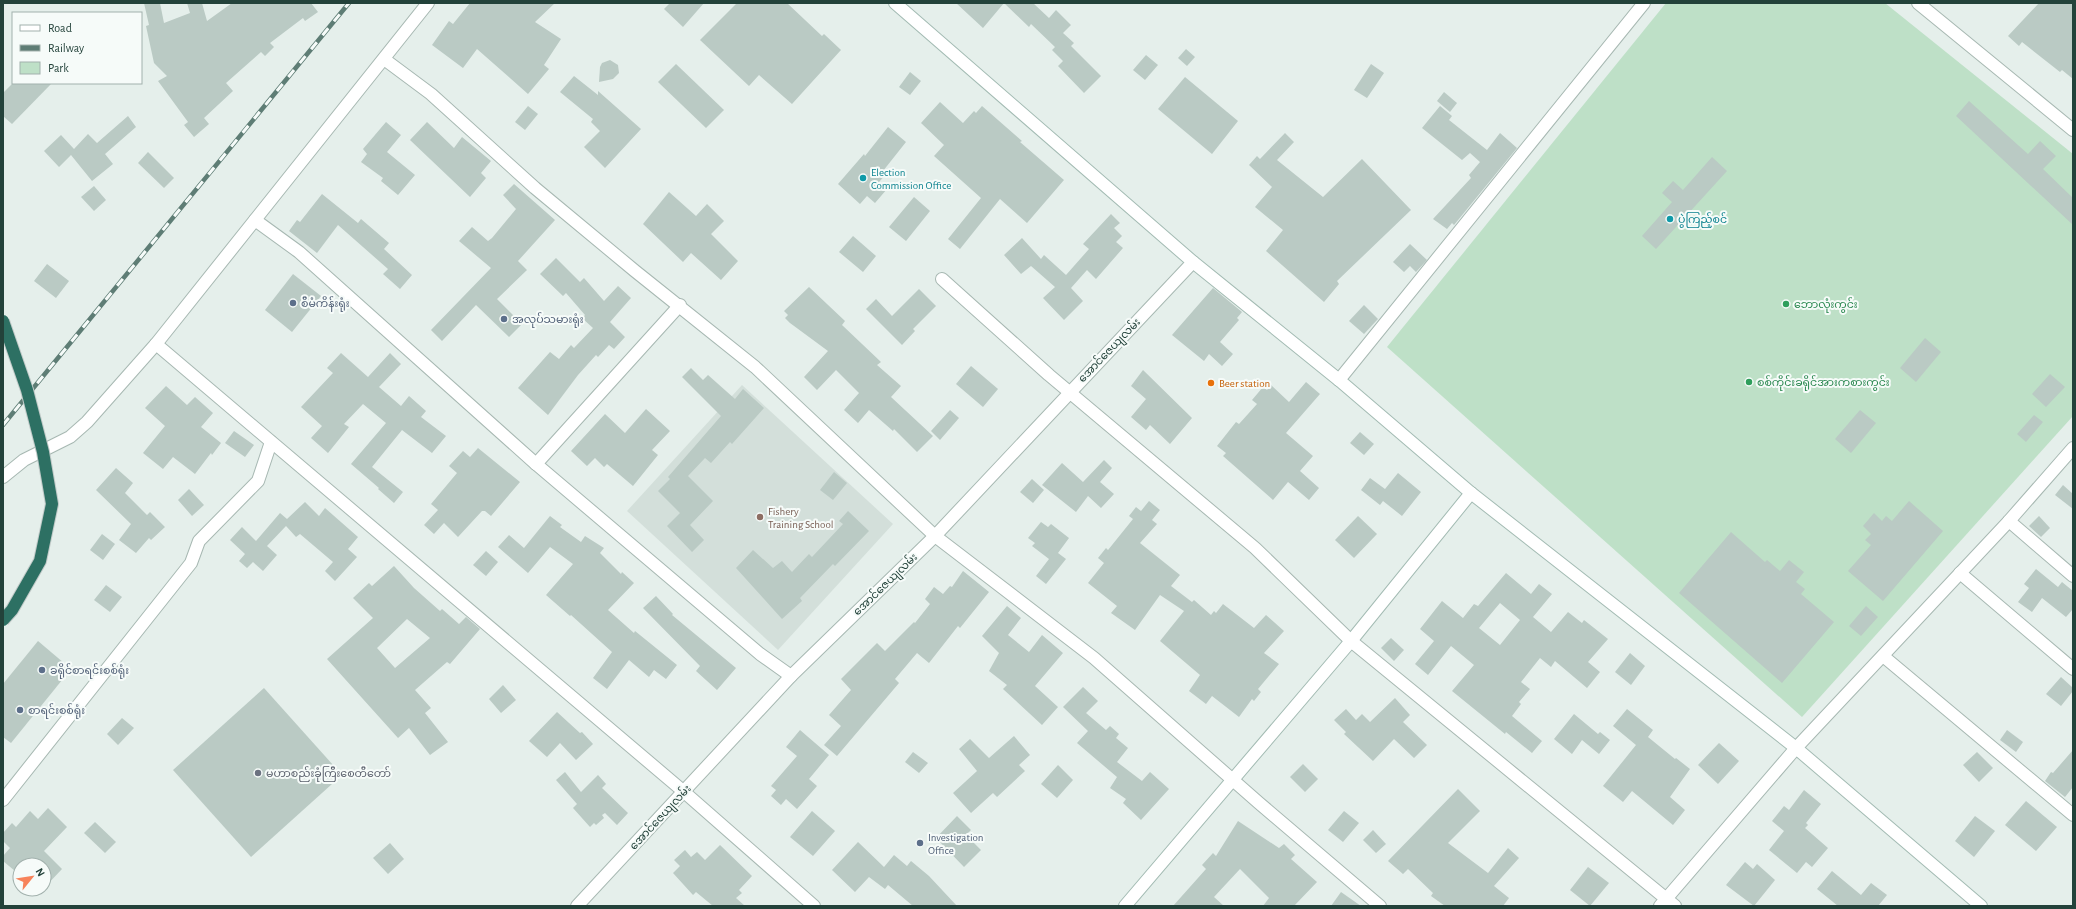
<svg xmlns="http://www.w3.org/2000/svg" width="2076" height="909" font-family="'Alegreya Sans','Noto Sans Myanmar',sans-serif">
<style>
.built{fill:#d3dfda}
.green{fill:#bee0c7}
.building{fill:#bacac4;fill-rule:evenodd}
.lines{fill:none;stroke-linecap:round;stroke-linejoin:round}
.street-casing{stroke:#a7b8b2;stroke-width:14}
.secondary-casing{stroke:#a3bbb3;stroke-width:14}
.street{stroke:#fff;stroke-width:12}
.secondary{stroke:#fff;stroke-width:12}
.rail-casing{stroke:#5e7d75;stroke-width:4.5}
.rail{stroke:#f6fbf9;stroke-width:3;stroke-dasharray:9;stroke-linecap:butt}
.highway-bridge-casing{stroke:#c1cac8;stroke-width:14;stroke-linecap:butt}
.highway-bridge{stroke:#2d7063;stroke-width:12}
.culture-dot{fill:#0f9aa8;stroke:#f6fbf9;stroke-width:1.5}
.service-dot{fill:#5c6f8a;stroke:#f6fbf9;stroke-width:1.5}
.leisure-dot{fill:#2e9e5b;stroke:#f6fbf9;stroke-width:1.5}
.food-dot{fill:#e8710a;stroke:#f6fbf9;stroke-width:1.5}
.education-dot{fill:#8d6e63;stroke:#f6fbf9;stroke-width:1.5}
.worship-dot{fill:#6b7280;stroke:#f6fbf9;stroke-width:1.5}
.labels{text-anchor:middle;stroke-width:4;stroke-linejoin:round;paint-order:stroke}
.culture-label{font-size:11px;fill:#0d838f;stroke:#f6fbf9;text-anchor:start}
.service-label{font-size:11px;fill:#4e5e75;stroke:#f6fbf9;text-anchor:start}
.leisure-label{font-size:11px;fill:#27864d;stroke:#f6fbf9;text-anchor:start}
.street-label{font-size:11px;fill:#23423a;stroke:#f6fbf9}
.food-label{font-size:11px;fill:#c56008;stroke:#f6fbf9;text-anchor:start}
.education-label{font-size:11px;fill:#785e54;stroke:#f6fbf9;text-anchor:start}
.worship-label{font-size:11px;fill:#5b616d;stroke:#f6fbf9;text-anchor:start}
</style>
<rect width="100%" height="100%" fill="#e5efeb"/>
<path class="built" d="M742 385 893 524 778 650 627 511Z"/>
<path class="green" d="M1666 3H1885L2073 154V416L1802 717 1387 347Z"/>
<g class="building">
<path d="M144 3H160L164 23 190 13 187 3H202L207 21 232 3H311L318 12 305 21 303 18 270 43 274 47 265 56 261 52 226 83 233 91 204 118 209 124 194 137 184 125 188 122 158 81 167 76 154 63 146 26 149 25Z"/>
<path d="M470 3H555L535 22 561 39 544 65 549 69 528 94 477 49 463 68 432 45 449 21 453 24Z"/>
<path d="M670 3H704L683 27 664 9Z"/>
<path d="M737 3H787L822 36 824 34 841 50 792 104 759 75 749 86 700 40Z"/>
<path d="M956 3H1033L1049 18 1056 10 1071 25 1063 33 1074 43 1071 46 1101 76 1084 93 1058 66 1063 61 1052 50 1055 47 1031 24 1029 27 1004 3 983 28Z"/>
<path d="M2039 3H2073V79L2062 70 2060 72 2022 42 2019 46 2008 36Z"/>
<path d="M1186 49 1195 57 1187 66 1178 58Z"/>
<path d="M1146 55 1158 65 1145 80 1133 70Z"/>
<path d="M610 60 618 65 619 73 613 79 599 82 600 67 602 63Z"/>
<path d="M676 64 724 110 706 128 658 82Z"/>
<path d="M1371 64 1384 73 1367 98 1354 90Z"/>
<path d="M910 72 921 81 910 95 899 87Z"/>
<path d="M574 76 598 95V91L641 129 605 168 584 147 600 131 591 122 593 119 560 92Z"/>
<path d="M1185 77 1238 121 1212 154 1158 109Z"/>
<path d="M13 83H52L12 124 3 116V93Z"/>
<path d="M1444 92 1457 103 1450 112 1437 101Z"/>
<path d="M1969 101 2028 154 2040 141 2056 156 2043 169 2073 198V225L1956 116Z"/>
<path d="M940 102 963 123 974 111 976 113 982 106 1022 141 1020 142 1064 180 1027 223 1000 199 960 249 948 239 981 198 934 156 944 145 921 123Z"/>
<path d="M528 106 538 114 525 130 515 122Z"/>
<path d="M1440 106 1452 116 1449 120 1487 150 1500 133 1517 148 1454 225 1452 223 1447 229 1433 219 1471 178 1469 175 1480 162 1470 153 1462 160 1422 128Z"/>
<path d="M128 116 136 127 105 154 113 164 92 181 71 155 59 167 44 151 61 135 74 149 88 134 97 143Z"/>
<path d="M386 122 401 135 387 152 415 175 398 195 381 181 383 178 361 162 367 154 363 149Z"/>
<path d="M427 122 454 148 462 137 491 161 481 173 486 178 470 197 410 140Z"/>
<path d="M888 127 906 142 883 171 886 174 879 182 887 189 875 203 867 196 860 204 838 184 864 154 865 156Z"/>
<path d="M1285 133 1294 142 1277 160 1323 197 1362 159 1411 210 1337 281 1339 284 1324 302 1266 251 1283 230 1255 207 1272 187 1249 165 1257 156 1260 159Z"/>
<path d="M148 152 174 178 164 188 138 163Z"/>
<path d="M1712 157 1727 171 1656 249 1642 236 1672 202 1662 193 1673 181 1683 190Z"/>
<path d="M514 184 555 220 518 261 527 270 497 299 522 324 509 337 476 305 442 341 431 330 491 268 459 241 472 227 488 241 492 238 516 209 503 195Z"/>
<path d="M94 186 106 200 94 211 81 197Z"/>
<path d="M669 192 696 216 707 204 724 221 711 234 738 261 721 280 691 253 683 262 643 224Z"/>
<path d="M322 194 358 223 361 219 389 243 384 249 412 275 400 289 383 274 388 269 338 225 317 253 289 231 297 220 300 222Z"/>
<path d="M914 197 930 211 906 241 889 227Z"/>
<path d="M1111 214 1120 223 1114 228 1122 236 1116 242 1123 248 1096 279 1087 270 1071 288 1083 301 1064 320 1043 298 1055 287 1031 266 1021 274 1004 255 1022 238 1041 259 1044 255 1066 275 1089 249 1083 244Z"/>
<path d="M853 236 876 256 863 272 839 252Z"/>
<path d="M1410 244 1427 260 1416 272 1410 266 1404 272 1393 262Z"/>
<path d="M556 258 580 282 584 278 604 301 618 286 631 298 610 322 625 337 614 349 609 345 598 357 596 355 578 375 548 415 518 388 550 352 559 359 571 345 574 348 593 328 582 318 585 315 566 293 563 296 540 274Z"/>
<path d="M47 264 69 281 56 298 34 281Z"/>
<path d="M293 274 321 296 292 332 265 310Z"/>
<path d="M809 287 845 321 842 325 881 362 877 365 901 386 891 397 933 436 917 452 894 429 893 431 869 410 858 423 844 410 859 393 836 370 817 390 804 377 828 351 790 323 785 318 788 315 784 311Z"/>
<path d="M1213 288 1242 312 1237 318 1239 320 1220 342 1233 354 1222 366 1209 354 1204 361 1172 335Z"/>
<path d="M919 289 936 306 913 329 915 331 902 345 866 309 876 299 892 316Z"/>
<path d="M1364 305 1378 319 1364 334 1349 321Z"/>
<path d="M1925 338 1941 352 1916 382 1900 368Z"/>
<path d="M341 353 368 377 390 353 401 364 379 387 401 406 409 396 426 411 421 417 446 436 432 453 402 430 372 467 403 492 394 503 378 489 379 488 351 464 386 423 363 404 344 424 349 427 328 453 311 438 322 426 301 407 333 373 327 368Z"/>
<path d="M971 366 998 389 983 407 956 384Z"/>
<path d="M691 368 703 380 708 375 735 399 743 389 764 408 732 444 730 442 711 463 705 458 688 476 713 501 690 525 704 540 692 552 667 526 680 513 658 491 670 479 668 477 721 416 682 377Z"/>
<path d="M1143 370 1192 418 1170 444 1150 425 1146 430 1131 417 1146 399 1131 386Z"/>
<path d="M2050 374 2065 387 2046 407 2032 394Z"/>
<path d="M1306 382 1320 394 1286 433 1313 456 1300 471 1319 488 1309 500 1288 482 1273 500 1223 456 1226 453 1217 446 1236 422 1239 424 1257 404 1252 400 1263 387 1267 390 1271 385 1289 402Z"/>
<path d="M166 386 187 405 195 397 213 413 201 427 221 443 212 455 211 453 195 474 173 457 163 469 143 453 165 426 145 408Z"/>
<path d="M646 409 670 431 652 450 658 455 633 486 607 464 604 467 595 458 587 466 571 451 605 414 625 433Z"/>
<path d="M950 410 959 418 940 440 931 431Z"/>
<path d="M1860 410 1876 423 1851 453 1835 439Z"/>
<path d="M2034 415 2043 422 2026 442 2017 434Z"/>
<path d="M234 431 254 445 245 457 225 443Z"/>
<path d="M1360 432 1374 444 1364 455 1350 443Z"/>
<path d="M478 448 520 482 491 516 485 511H482L458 537 444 523 434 534 424 525 438 510 431 504 457 473 449 466 463 451 470 457Z"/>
<path d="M1104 460 1112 468 1100 482 1114 494 1101 508 1088 496 1076 512 1042 485 1062 463 1083 482Z"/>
<path d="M116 468 133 483 125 493 147 515 150 512 165 527 151 540 149 538 136 553 119 540 131 524 96 490Z"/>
<path d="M834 472 847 483 833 500 820 490Z"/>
<path d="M1398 473 1421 492 1402 516 1383 501 1380 505 1361 490 1370 478 1385 489Z"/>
<path d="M1032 479 1044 490 1033 503 1020 492Z"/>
<path d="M2063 485 2073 494V509L2055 495Z"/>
<path d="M189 489 204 505 192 516 178 500Z"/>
<path d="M1149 501 1160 510 1152 520 1157 524 1140 543 1180 575 1171 586 1192 602 1194 600 1211 615 1214 611 1216 613 1223 604 1254 628 1266 615 1284 631 1264 653 1279 664 1258 689 1261 692 1254 701 1252 699 1239 717 1212 696 1206 704 1189 691 1200 675 1160 641 1184 611 1160 595 1135 630 1111 613 1117 606 1088 583 1104 563 1098 558 1106 548 1108 550 1133 519 1129 516 1136 507 1141 511Z"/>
<path d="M1909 501 1943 531 1883 601 1848 571 1871 545 1865 540 1871 534 1863 526 1874 513 1882 521 1886 516 1892 521Z"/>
<path d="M305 502 319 516 325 508 358 537 348 549 357 557 335 581 325 571 333 562 300 534 296 537 286 526 267 546 277 555 263 571 253 562 247 568 239 561 245 554 230 540 242 527 256 541 280 513 287 519Z"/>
<path d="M848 511 869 531 835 566 833 564 800 598 802 601 782 619 736 568 753 550 773 568 782 561 792 572 809 554 812 557 843 524 839 521Z"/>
<path d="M550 516 562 525 560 527 581 542 585 536 604 548 600 553 621 574 622 572 634 583 608 610 634 633 635 631 677 665 666 679 654 670 649 677 629 660 607 689 593 678 612 652 571 615 570 616 546 595 573 564 550 547 528 573 498 547 509 535 524 548Z"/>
<path d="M1358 516 1377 534 1354 558 1335 540Z"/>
<path d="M2039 516 2050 528 2041 537 2029 526Z"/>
<path d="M1041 522 1048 527 1051 524 1069 538 1058 553 1066 559 1046 584 1036 576 1049 559 1032 546 1035 543 1028 538Z"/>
<path d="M1731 532 1765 562 1767 560 1780 571 1789 560 1804 572 1796 582 1805 589 1801 594 1834 622 1782 683 1679 593Z"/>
<path d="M102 534 115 544 103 560 90 550Z"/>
<path d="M486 551 498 562 486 576 473 565Z"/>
<path d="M394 566 414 588 440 611 442 609 459 624 466 617 480 629 450 664 447 662 415 690 431 708 425 713 448 742 430 755 409 728 398 738 327 659 373 618 353 598 369 583 372 586ZM407 619 430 638 395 668 377 648Z"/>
<path d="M2036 569 2058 587 2062 582 2073 591V609L2066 617 2042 598 2032 612 2018 602 2029 588 2024 584Z"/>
<path d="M963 571 989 592 960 628 958 626 929 663 917 653 895 679 899 683 837 756 824 745 841 726 829 715 851 690 841 679 877 643 885 651 914 622 915 623 930 604 925 599 934 587 943 594 950 586 952 587Z"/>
<path d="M1506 573 1531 594 1539 584 1552 594 1533 617 1551 632 1568 612 1582 623 1584 620 1608 639 1588 662 1600 672 1587 688 1555 661 1551 667 1540 658 1521 682 1530 689 1519 702 1521 704 1512 716 1542 741 1532 753 1506 732 1505 734 1452 691 1474 665 1451 646 1428 675 1415 664 1434 641 1420 629 1442 601 1463 618 1474 604 1478 606ZM1500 603 1520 620 1500 645 1479 628Z"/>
<path d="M106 585 122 597 110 612 94 600Z"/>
<path d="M656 596 673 614 672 615 736 668 717 690 696 671 700 666 643 608Z"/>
<path d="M1007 606 1021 618 1008 635 1029 652 1042 635 1063 653 1035 686 1058 707 1042 725 1003 689 1007 685 989 671 999 653 982 636Z"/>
<path d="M1866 606 1878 617 1861 636 1849 626Z"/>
<path d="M1391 638 1404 650 1394 661 1381 648Z"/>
<path d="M38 641 71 669 11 743 3 737V684Z"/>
<path d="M1630 653 1645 666 1631 685 1615 672Z"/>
<path d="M2061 677 2073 688V691L2061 706 2046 694Z"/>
<path d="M503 685 516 700 501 713 489 699Z"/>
<path d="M1083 687 1098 701 1086 713 1106 730 1110 726 1119 734 1116 738 1128 748 1117 762 1142 781 1150 772 1169 789 1141 820 1123 803 1126 799 1110 788 1117 777 1077 743 1088 731 1063 707Z"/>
<path d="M264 688 342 775 251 857 173 770Z"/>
<path d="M1395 698 1410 715 1403 722 1427 745 1414 758 1394 739 1373 761 1344 734 1346 732 1334 720 1346 709 1356 720 1362 714 1370 722Z"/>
<path d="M1627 709 1653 730 1648 737 1675 759 1676 758 1690 769 1670 797 1685 810 1673 825 1632 791 1623 802 1603 786 1636 745 1613 726Z"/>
<path d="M557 712 580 733 582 732 593 744 576 760 560 743 547 757 529 741Z"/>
<path d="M1574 714 1598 734 1600 732 1610 740 1599 754 1582 740 1572 754 1554 739Z"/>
<path d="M122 718 134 728 118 745 107 734Z"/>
<path d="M800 730 829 755 809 779 817 786 797 809 786 799 781 805 771 796 776 790 771 786 797 756 786 747Z"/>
<path d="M2007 730 2023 742 2016 752 2000 740Z"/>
<path d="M1014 736 1030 755 1019 765 1025 771 997 797 993 793 971 813 953 793 977 771 959 749 970 739 989 758Z"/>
<path d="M1719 743 1739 761 1718 784 1698 765Z"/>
<path d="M2073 750V787L2065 797 2045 781 2051 772 2053 773Z"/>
<path d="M913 752 928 763 919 773 905 762Z"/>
<path d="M1977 752 1993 768 1979 782 1963 765Z"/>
<path d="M1303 764 1318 779 1305 792 1290 777Z"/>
<path d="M1058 765 1073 780 1057 798 1041 784Z"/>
<path d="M565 772 581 792 598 775 606 784 602 788 628 813 617 825 605 813 602 815 604 818 596 825 594 823 590 827 573 808 577 804 556 780Z"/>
<path d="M1458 789 1480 811 1448 843 1488 873 1508 848 1519 858 1494 886 1509 898 1503 906H1445L1431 896 1433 893 1408 869 1403 874 1388 861Z"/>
<path d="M1804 790 1821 804 1806 823 1808 825 1805 828 1828 848 1812 867 1806 862 1797 873 1769 850 1784 831 1772 821 1784 806 1789 810Z"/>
<path d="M2026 801 2057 827 2036 851 2005 825Z"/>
<path d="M48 808 67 827 44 851 62 869 44 888V865H20L15 871 3 861V856L10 848 3 841V833L12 823 16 827 30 811 38 819Z"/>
<path d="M812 811 835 831 813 856 790 837Z"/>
<path d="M1344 811 1359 823 1343 842 1328 830Z"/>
<path d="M957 816 971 830 966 835 981 850 964 867 936 838Z"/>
<path d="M1975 816 1995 831 1974 857 1955 841Z"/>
<path d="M1238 821 1279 848 1284 844 1295 855 1291 859 1317 882 1294 906H1263L1269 898 1240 869 1214 897 1224 906H1173L1206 869 1202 865 1213 853 1216 856Z"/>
<path d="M95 822 116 842 105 853 84 833Z"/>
<path d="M1373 830 1386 844 1376 853 1363 840Z"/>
<path d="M858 842 884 867 894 855 907 866 911 861 929 876 957 906H913L888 885 885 889 869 877 855 892 832 870Z"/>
<path d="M390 843 404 859 388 874 373 858Z"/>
<path d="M720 845 752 876 739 890 742 893 736 898 745 906H713L696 892 693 895 673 873 680 866 674 860 685 850 691 857 697 852 705 860Z"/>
<path d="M1745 862 1753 869 1757 864 1775 880 1754 906 1726 885Z"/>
<path d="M1588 867 1609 883 1590 906 1570 890Z"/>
<path d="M1832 871 1861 895 1871 883 1887 895 1878 906H1838L1817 889Z"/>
<path d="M1341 892 1361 906H1331Z"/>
</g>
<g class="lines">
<defs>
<g id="street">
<path d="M1918 3 2073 130"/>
<path d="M384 59 431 94 535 188 635 271 755 367 935 536 1094 658 1259 803 1380 906"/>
<path d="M255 220 299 252 536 464 760 654 791 676"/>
<path d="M942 279 1049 375 1255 548 1351 641 1675 906"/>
<path d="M156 344 683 791 814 906"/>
<path d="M1339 380 1644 3"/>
<path d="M536 464 680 305"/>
<path d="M3 477 24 460 70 437 87 422 156 344 428 3"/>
<path d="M2009 521 2073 576"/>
<path d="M1960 573 2073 669"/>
<path d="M1883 656 2073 815"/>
<path d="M3 800 191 563 199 541 258 481 271 442"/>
<path d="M577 906 791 676 935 536 1193 262"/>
<path d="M1660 906 1796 748 2009 521 2073 448"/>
</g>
<g id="secondary">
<path d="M895 3 1193 262 1339 380 1471 493 1796 748 1981 906"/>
<path d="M1125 906 1351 641 1471 493"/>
</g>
</defs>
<use href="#street" class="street-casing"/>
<use href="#secondary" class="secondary-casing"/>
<use href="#street" class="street"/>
<use href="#secondary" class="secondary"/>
<defs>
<path id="rail" d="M3 425 349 3"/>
</defs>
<use href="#rail" class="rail-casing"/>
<use href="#rail" class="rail"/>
<defs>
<path id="highway-bridge" d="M3 321 27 390 43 452 52 504 40 561 12 610 3 620"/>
</defs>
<use href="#highway-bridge" class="highway-bridge-casing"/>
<use href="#highway-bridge" class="highway-bridge"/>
</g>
<g class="culture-dot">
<circle cx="863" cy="178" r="4"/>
<circle cx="1670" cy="219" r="4"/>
</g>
<g class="service-dot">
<circle cx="293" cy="303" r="4"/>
<circle cx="504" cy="319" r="4"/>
<circle cx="42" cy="670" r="4"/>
<circle cx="20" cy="710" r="4"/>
<circle cx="920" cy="843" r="4"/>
</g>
<g class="leisure-dot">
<circle cx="1786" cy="304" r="4"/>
<circle cx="1749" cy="382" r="4"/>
</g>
<circle class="food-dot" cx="1211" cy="383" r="4"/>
<circle class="education-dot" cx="760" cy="517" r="4"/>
<circle class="worship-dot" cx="258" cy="773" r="4"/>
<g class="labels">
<g class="culture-label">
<text x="871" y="176">Election<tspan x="871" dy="13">Commission Office</tspan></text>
<text x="1678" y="223">ပွဲကြည့်စင်</text>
</g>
<g class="service-label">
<text x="301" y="307">စီမံကိန်းရုံး‌</text>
<text x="512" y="323">အလုပ်သမားရုံး</text>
<text x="50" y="674">ခရိုင်စာရင်းစစ်ရုံး</text>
<text x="28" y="714">စာရင်းစစ်ရုံး</text>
<text x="928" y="841">Investigation<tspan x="928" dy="13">Office</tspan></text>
</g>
<g class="leisure-label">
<text x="1794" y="308">ဘောလုံးကွင်း</text>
<text x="1757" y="386">စစ်ကိုင်းခရိုင်အားကစားကွင်း</text>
</g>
<g class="street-label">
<text transform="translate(1109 350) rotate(-46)" y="4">အောင်ဇေယျလမ်း</text>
<text transform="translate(885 584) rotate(-44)" y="4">အောင်ဇေယျလမ်း</text>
<text transform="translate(660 817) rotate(-47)" y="4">အောင်ဇေယျလမ်း</text>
</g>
<g class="food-label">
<text x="1219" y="387">Beer station</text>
</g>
<g class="education-label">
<text x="768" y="515">Fishery<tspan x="768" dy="13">Training School</tspan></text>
</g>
<g class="worship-label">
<text x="266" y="777">မဟာစည်းခုံကြီးစေတီတော်</text>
</g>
</g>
<rect width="2076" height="909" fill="none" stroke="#23423a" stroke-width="8"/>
<rect x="12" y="12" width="130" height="72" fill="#f6fbf9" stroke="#a2b1ad"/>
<rect x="20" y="25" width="20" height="6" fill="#ffffff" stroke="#a2b1ad"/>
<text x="48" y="32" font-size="12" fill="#23423a">Road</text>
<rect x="20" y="45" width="20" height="6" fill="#5e7d75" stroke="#a2b1ad"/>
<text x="48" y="52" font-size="12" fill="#23423a">Railway</text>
<rect x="20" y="62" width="20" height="12" fill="#bee0c7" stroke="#a2b1ad"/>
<text x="48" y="72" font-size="12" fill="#23423a">Park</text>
<g transform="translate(32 877) rotate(60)"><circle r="19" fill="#f6fbf9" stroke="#a2b1ad"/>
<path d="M0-3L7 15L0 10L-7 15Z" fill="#f7835b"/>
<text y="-6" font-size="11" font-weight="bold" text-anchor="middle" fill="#23423a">N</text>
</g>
</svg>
